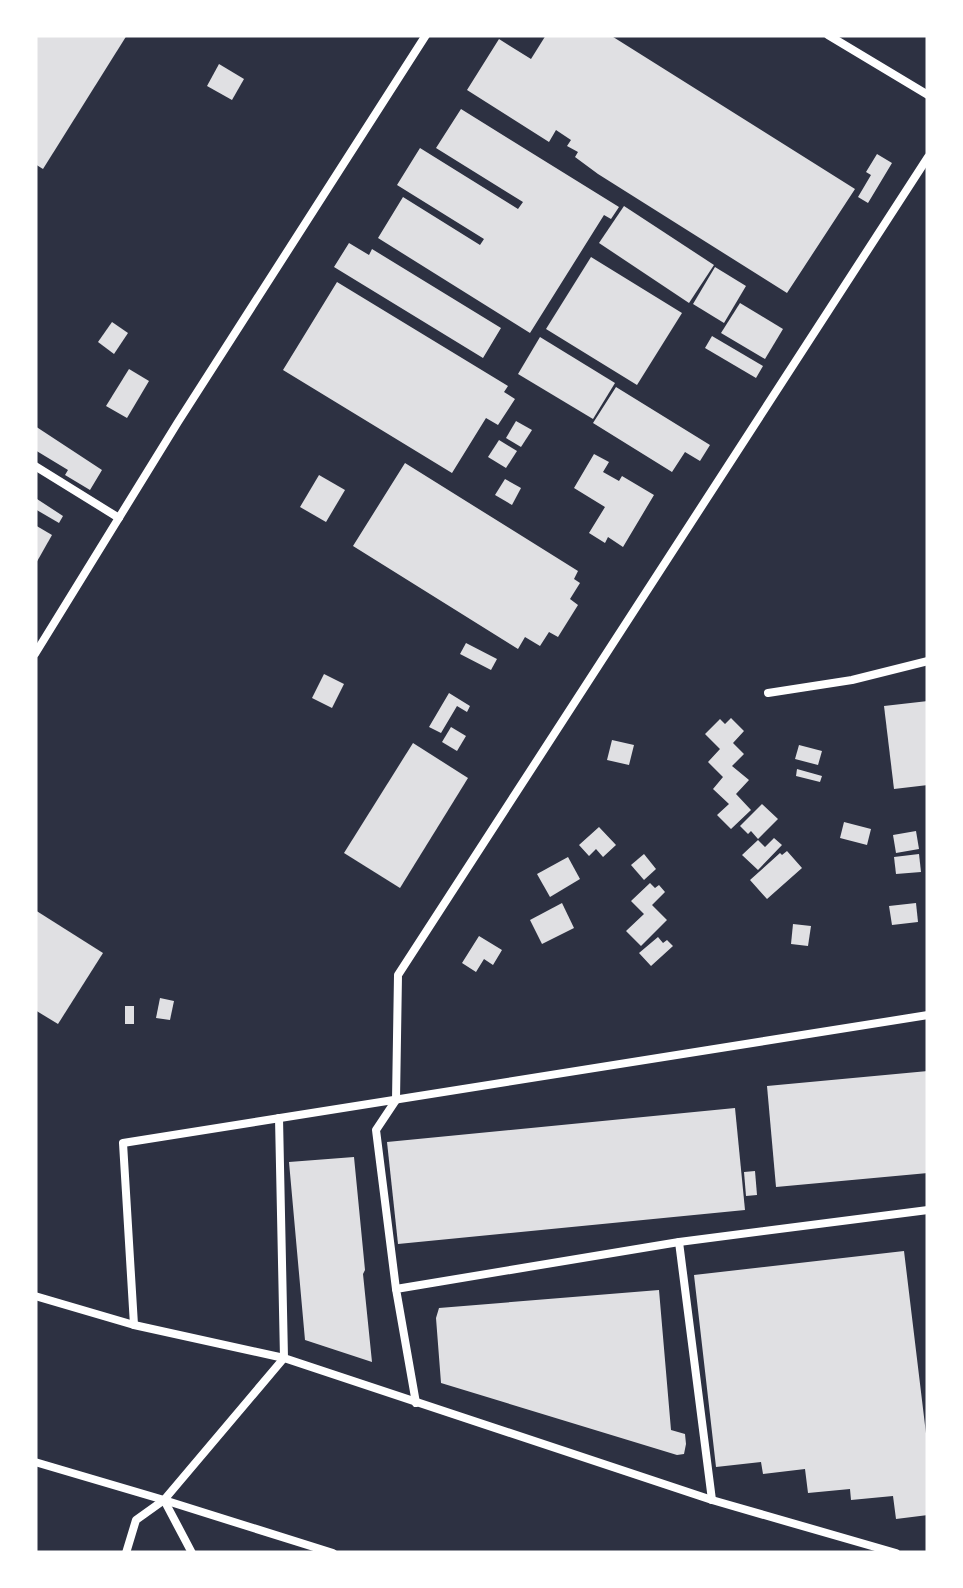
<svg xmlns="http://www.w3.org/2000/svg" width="963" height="1588" font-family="Arial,sans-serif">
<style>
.building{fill:#e0e0e3}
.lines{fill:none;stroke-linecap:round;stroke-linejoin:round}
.minor{stroke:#fff;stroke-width:8}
</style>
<rect width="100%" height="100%" fill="#2d3142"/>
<g class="building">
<path d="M35 35H127L43 169 35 164Z"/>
<path d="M546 35H610L855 189 787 293 598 174 575 157 578 152 567 146 571 140 556 130 549 142 467 90 499 39 531 59Z"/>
<path d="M219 64 244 79 232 100 207 86Z"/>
<path d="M461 109 619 207 611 219 604 215 530 333 378 238 403 197 480 245 484 239 397 185 420 148 518 209 523 202 436 148Z"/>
<path d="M877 154 892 163 868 203 858 197 871 175 866 172Z"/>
<path d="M624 206 714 265 689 303 599 243Z"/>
<path d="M349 243 369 255 372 249 501 328 483 358 334 267Z"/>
<path d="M591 257 682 313 637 385 546 329Z"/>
<path d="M715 267 746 286 724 323 693 304Z"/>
<path d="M337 282 508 386 504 392 515 399 498 425 486 418 452 473 283 370Z"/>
<path d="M740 303 783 329 765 359 721 333Z"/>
<path d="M112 322 128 333 114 354 98 342Z"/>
<path d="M712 336 763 366 756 378 705 348Z"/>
<path d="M540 337 615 383 593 419 518 374Z"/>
<path d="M129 369 149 381 127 418 106 406Z"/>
<path d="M616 387 710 445 700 461 685 452 672 472 593 423Z"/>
<path d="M516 421 532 430 521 447 506 438Z"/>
<path d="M35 426 102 470 90 490 65 475 68 470 35 450Z"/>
<path d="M499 440 517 451 506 468 488 457Z"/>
<path d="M594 454 609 462 603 472 619 481 622 476 654 495 623 547 608 537 605 543 589 533 605 507 574 488Z"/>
<path d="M405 463 578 571 574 579 580 583 570 599 578 605 558 637 549 632 540 646 525 637 518 649 353 546Z"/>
<path d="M319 475 345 490 326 522 300 507Z"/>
<path d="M505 479 521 488 512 505 495 495Z"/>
<path d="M37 499 63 516 59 523 35 509Z"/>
<path d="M35 525 52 535 35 565Z"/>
<path d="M466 643 497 659 491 670 460 654Z"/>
<path d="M324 674 344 684 332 708 312 698Z"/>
<path d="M449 693 470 706 467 712 457 706 441 733 429 727Z"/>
<path d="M928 701V785L894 789 884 706Z"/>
<path d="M731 718 744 731 733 743 744 754 732 766 749 780 736 794 751 810 731 829 717 815 729 804 713 789 723 777 708 762 720 749 705 734 720 719 725 724Z"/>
<path d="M451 727 466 736 457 751 442 742Z"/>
<path d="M612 740 634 745 629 765 607 760Z"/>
<path d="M413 743 468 778 400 888 344 853Z"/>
<path d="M799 745 822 751 818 765 795 759Z"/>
<path d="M797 769 822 776 820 782 796 776Z"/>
<path d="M762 804 778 819 758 839 751 831 748 834 740 826Z"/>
<path d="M844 822 871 829 867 845 840 838Z"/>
<path d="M599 827 616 845 603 857 596 849 589 856 579 845Z"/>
<path d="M916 831 919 849 896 853 893 835Z"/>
<path d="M774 838 782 845 758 870 742 855 758 840 765 847Z"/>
<path d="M787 851 802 868 767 899 750 880 780 853 782 855Z"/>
<path d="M644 854 656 869 644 880 631 865Z"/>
<path d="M919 854 921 872 896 874 894 857Z"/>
<path d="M568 857 580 879 550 897 537 874Z"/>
<path d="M650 883 655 888 659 885 665 892 652 905 667 920 641 946 626 931 644 914 631 901Z"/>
<path d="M562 903 574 928 542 944 530 920Z"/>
<path d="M916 903 918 922 892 925 889 906Z"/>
<path d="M35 910 103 953 58 1024 35 1010Z"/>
<path d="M793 924 811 926 808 946 791 944Z"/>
<path d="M479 936 502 950 493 965 484 959 476 972 462 963Z"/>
<path d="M658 937 663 943 667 940 673 946 651 966 639 953Z"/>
<path d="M160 998 174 1001 170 1020 156 1018Z"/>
<rect x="125" y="1006" width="9" height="18"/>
<path d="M928 1071V1173L776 1187 767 1086Z"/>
<path d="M735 1108 745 1210 398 1244 387 1142Z"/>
<path d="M354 1157 365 1270 363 1274 372 1362 305 1340 289 1162Z"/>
<path d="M755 1171 757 1195 746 1196 744 1172Z"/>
<path d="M904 1251 928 1450V1515L896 1519 893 1496 851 1500 850 1489 808 1493 805 1469 763 1474 761 1462 716 1467 694 1275Z"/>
<path d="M659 1290 671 1430 685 1434 686 1444 684 1454 677 1455 441 1383 436 1318 439 1308Z"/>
</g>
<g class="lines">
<g class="minor">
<path d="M828 35 928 95"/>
<path d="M35 466 119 518"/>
<path d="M35 654 178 422 426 35"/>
<path d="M768 693 852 680 928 661"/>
<path d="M679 1242 712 1500"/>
<path d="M396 1289 376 1130 396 1100 398 975 928 157"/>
<path d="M35 1296 134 1325 284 1358 712 1500 896 1553"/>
<path d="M134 1325 123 1143 928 1015"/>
<path d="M416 1403 396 1289 679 1242 928 1210"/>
<path d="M35 1462 164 1500 333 1553"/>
<path d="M164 1500 192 1553"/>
<path d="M126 1553 136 1520 164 1500 284 1358 279 1118"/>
</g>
</g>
<rect width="963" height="1588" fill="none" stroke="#ffffff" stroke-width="75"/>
</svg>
